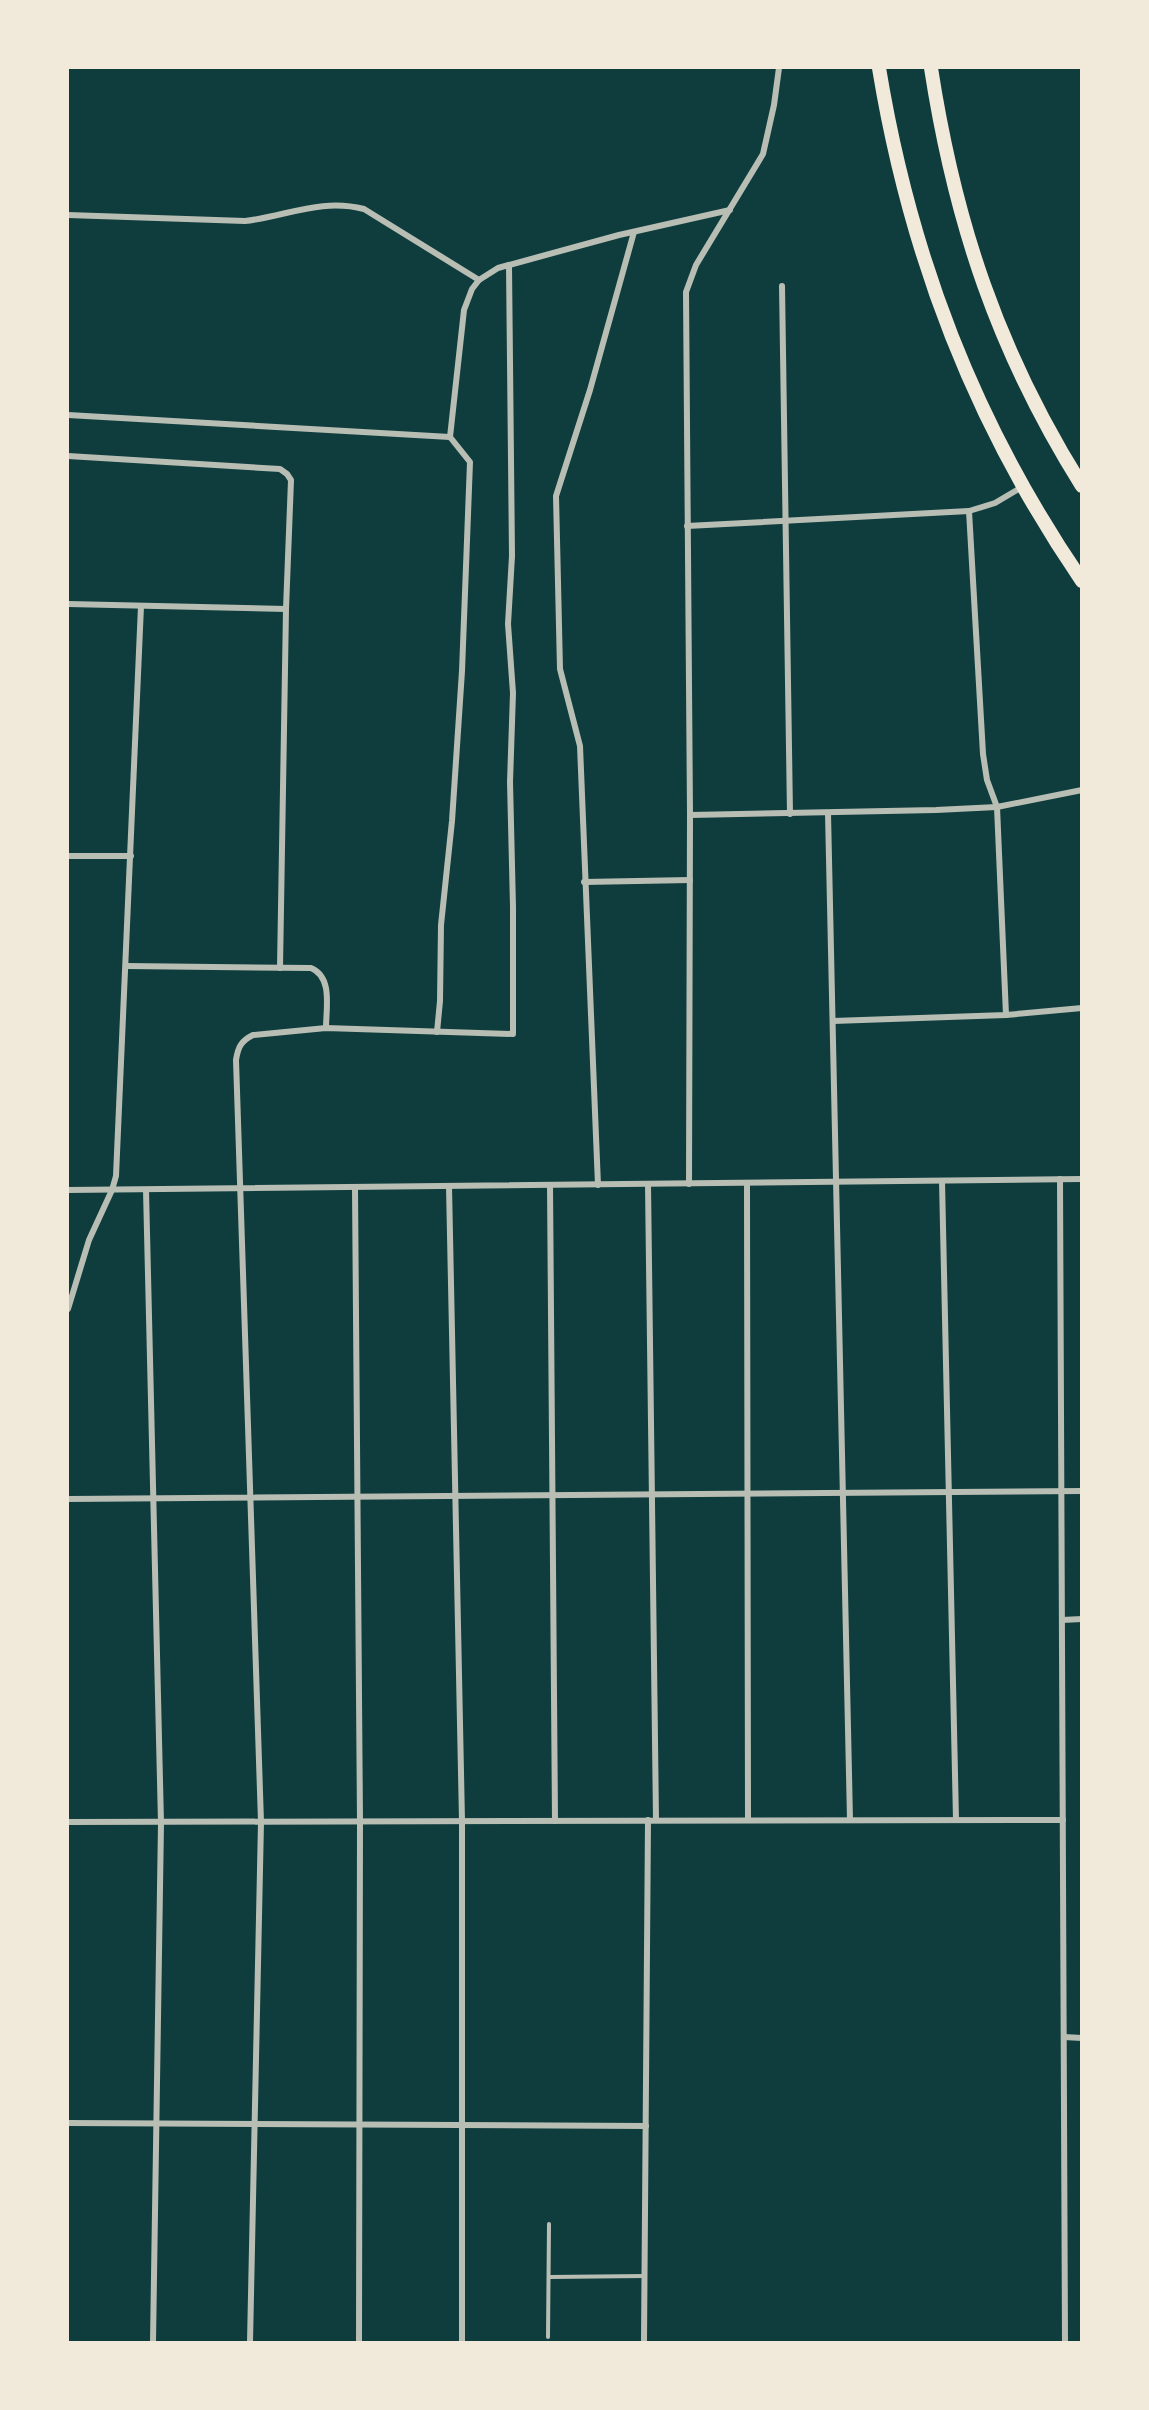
<svg xmlns="http://www.w3.org/2000/svg" width="1149" height="2410" font-family="'Source Serif 4',serif">
<style>
.lines{fill:none;stroke-linecap:round;stroke-linejoin:round}
.service{stroke:#b8beb3;stroke-width:4}
.minor{stroke:#b8beb3;stroke-width:6}
.trunk{stroke:#f1e9da;stroke-width:14}
</style>
<rect width="100%" height="100%" fill="#0f3d3e"/>
<g class="lines">
<g class="service">
<path d="M549 2277 644 2276"/>
<path d="M548 2337 549 2224"/>
</g>
<g class="minor">
<path d="M68 215 245 221C287 216 321 198 364 209L479 280"/>
<path d="M782 286 790 814"/>
<path d="M68 415 450 437"/>
<path d="M68 456 280 469 287 474 291 480 286 609 280 968"/>
<path d="M969 511 983 754 987 780 997 807 1006 1015"/>
<path d="M687 526 969 511 995 503 1022 487"/>
<path d="M68 604 286 609"/>
<path d="M828 813 850 1820"/>
<path d="M690 815 936 810 997 807 1082 790"/>
<path d="M68 856H131"/>
<path d="M584 882 690 880"/>
<path d="M126 966 311 968C333 977 326 1008 326 1028"/>
<path d="M833 1021 1006 1015 1082 1008"/>
<path d="M437 1032 440 1001 441 925 452 821 462 671 470 462 450 437 464 310 472 289 479 280 498 268 619 235 730 210"/>
<path d="M1060 1179 1065 2342"/>
<path d="M942 1181 956 1820"/>
<path d="M747 1183 748 1820"/>
<path d="M648 1184 656 1820"/>
<path d="M689 1184 690 815 686 292 696 265 763 154 774 105 779 68"/>
<path d="M550 1185 555 1821"/>
<path d="M598 1185 580 746 560 669 556 496 590 390 634 232"/>
<path d="M449 1186 462 1821V2342"/>
<path d="M355 1188 360 1822 359 2342"/>
<path d="M68 1190 1082 1179"/>
<path d="M146 1190 161 1823 153 2342"/>
<path d="M68 1309 89 1240 112 1190 116 1176 141 606"/>
<path d="M68 1499 1082 1491"/>
<path d="M1062 1620 1082 1619"/>
<path d="M68 1822 1063 1820"/>
<path d="M1064 2037 1082 2038"/>
<path d="M68 2123 646 2126"/>
<path d="M250 2342 261 1822 236 1060C238 1047 241 1041 253 1035L326 1028 513 1034V907L510 782 513 693 508 624 512 556 509 265"/>
<path d="M644 2342 648 1820"/>
</g>
<g class="trunk">
<path d="M879 68C910 256 974 423 1082 581"/>
<path d="M931 68C955 223 998 352 1082 486"/>
</g>
</g>
<rect width="1149" height="2410" fill="none" stroke="#f1e9da" stroke-width="138"/>
</svg>
